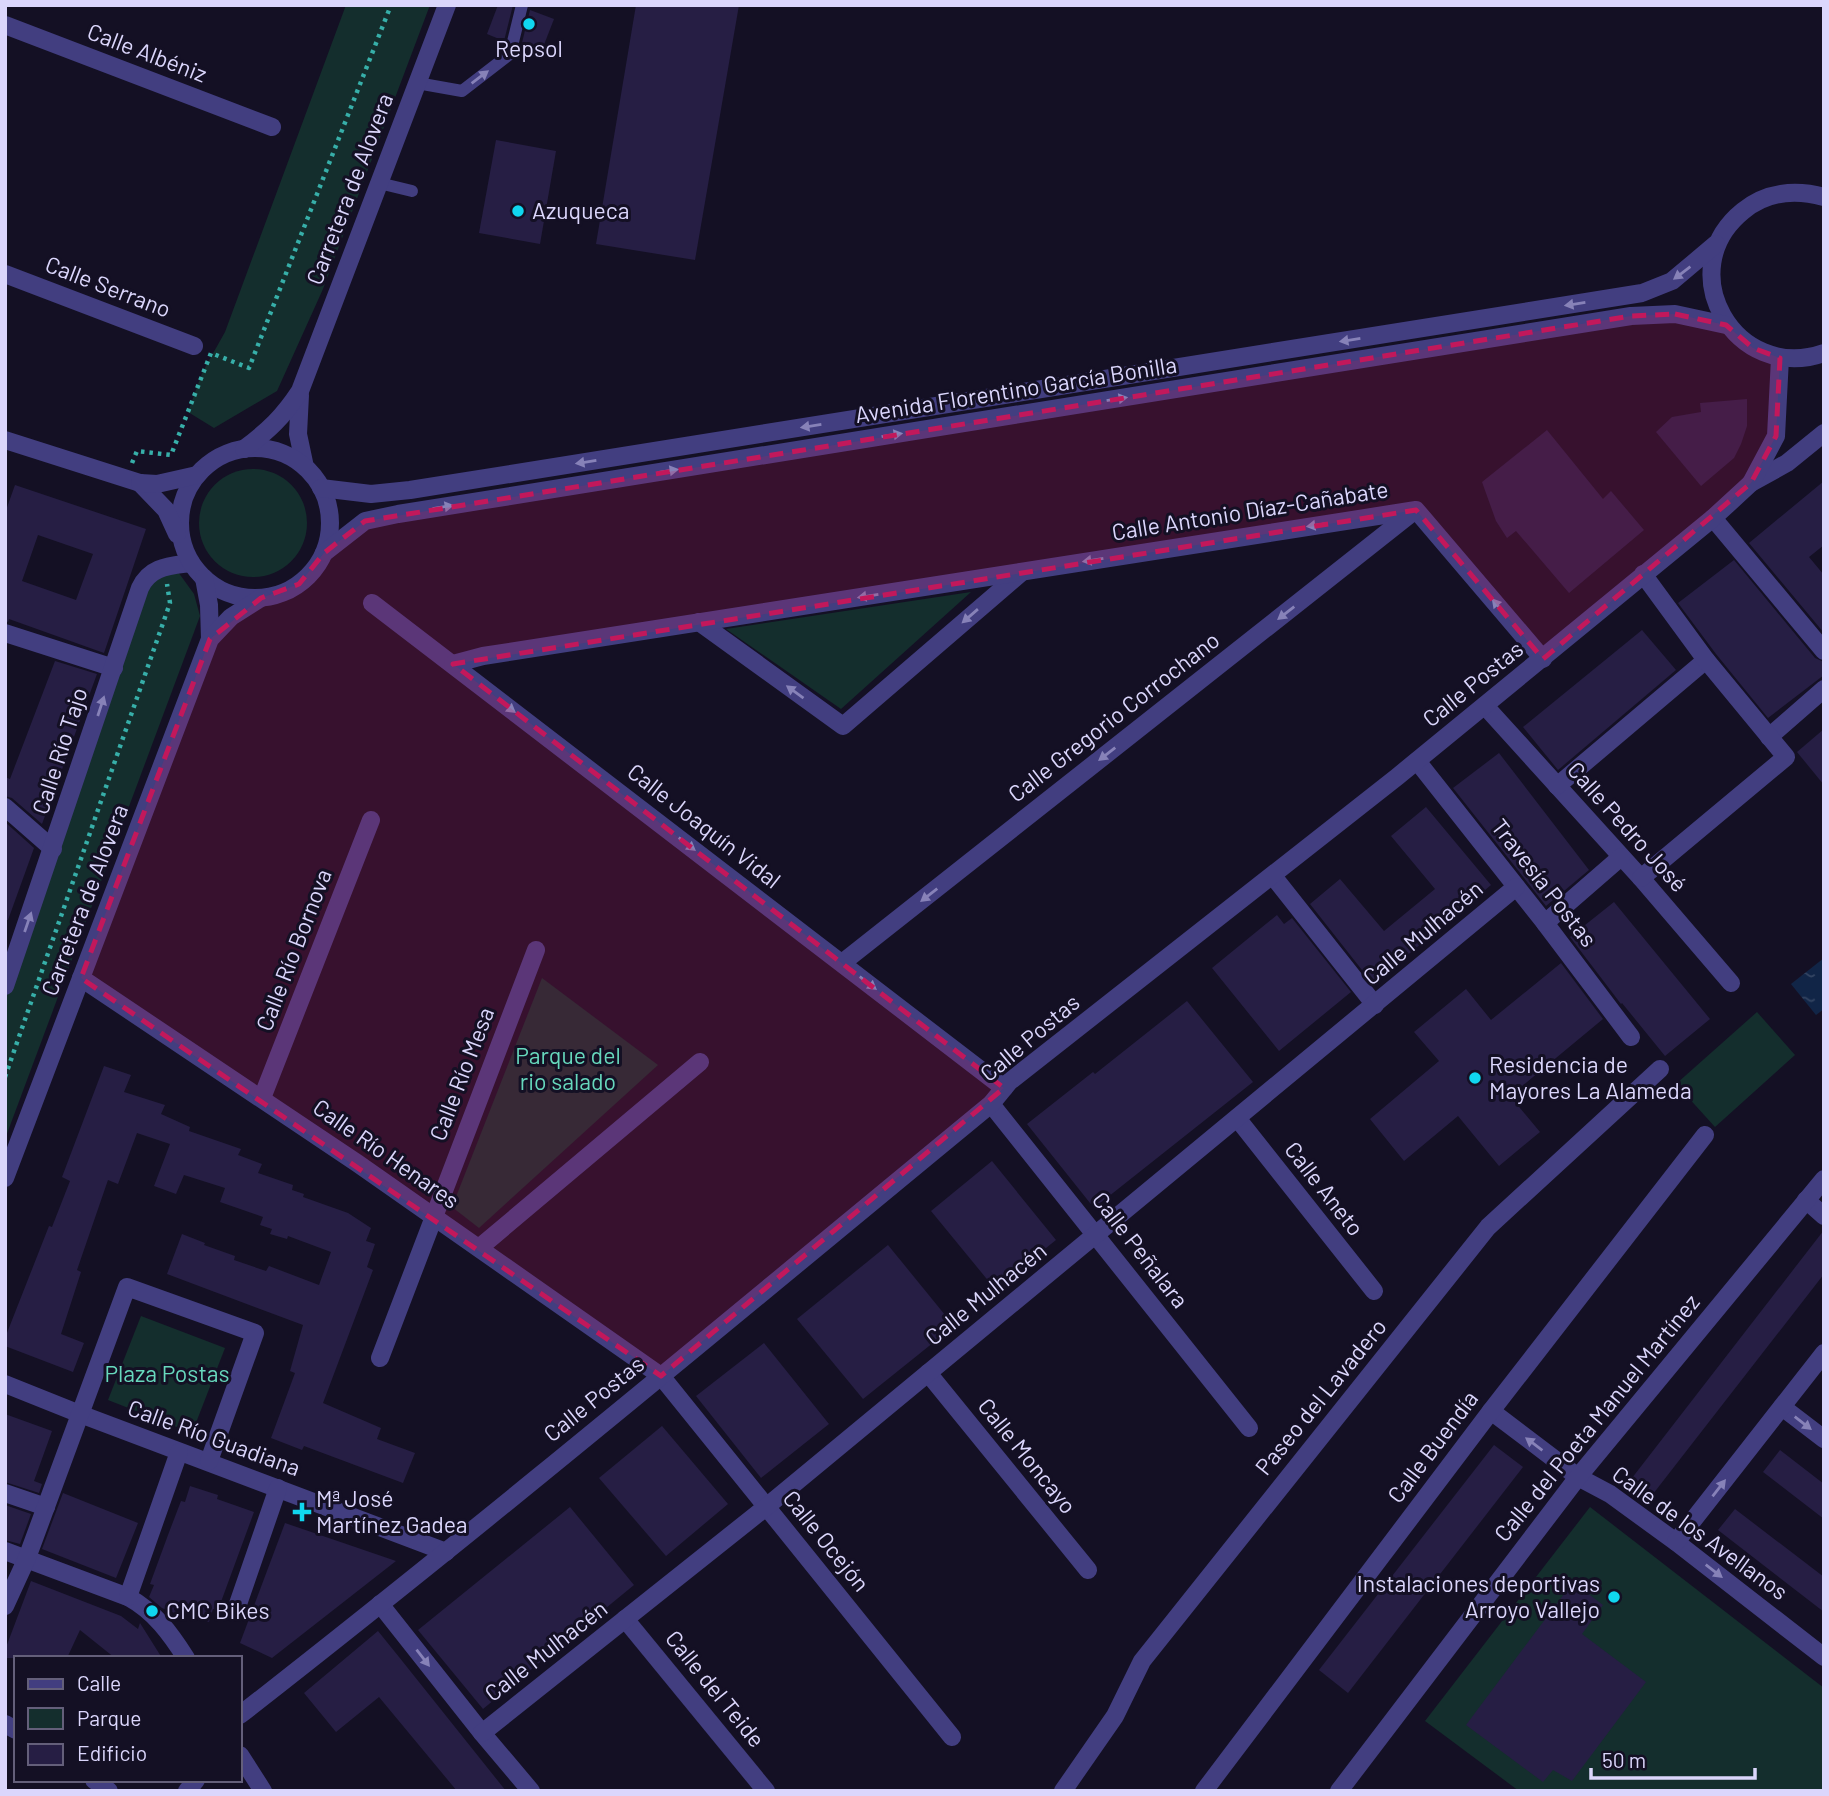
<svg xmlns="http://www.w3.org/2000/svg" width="1829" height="1796" font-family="Barlow,sans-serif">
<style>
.green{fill:#142e2d}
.water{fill:url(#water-ripples)}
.building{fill:#261e44;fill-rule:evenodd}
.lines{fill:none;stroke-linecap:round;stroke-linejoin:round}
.path{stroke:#37afa9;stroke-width:4.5;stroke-dasharray:3.5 5;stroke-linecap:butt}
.service{stroke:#423e80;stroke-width:12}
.pedestrian{stroke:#423e80;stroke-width:18}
.minor{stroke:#423e80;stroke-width:18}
.tertiary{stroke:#423e80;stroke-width:18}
.oneway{fill:#8782b8}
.marked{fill:#c2185b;fill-opacity:0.2;stroke:#c2185b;stroke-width:5;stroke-dasharray:14 9;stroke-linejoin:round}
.poi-dot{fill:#10d6ef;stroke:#141024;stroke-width:2.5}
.labels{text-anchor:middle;stroke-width:6;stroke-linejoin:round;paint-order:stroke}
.poi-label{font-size:23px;fill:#dbd6fc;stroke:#141024;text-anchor:start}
.street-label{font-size:23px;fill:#dbd6fc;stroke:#141024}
.park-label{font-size:23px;fill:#67d8bd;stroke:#141024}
</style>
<defs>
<pattern id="water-ripples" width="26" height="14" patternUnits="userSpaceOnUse" patternTransform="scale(1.75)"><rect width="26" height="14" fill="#112547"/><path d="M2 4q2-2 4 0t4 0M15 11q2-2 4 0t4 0" fill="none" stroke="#334462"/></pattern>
</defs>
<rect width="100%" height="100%" fill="#141024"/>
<g class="green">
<path d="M346 5H430L323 289 277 391 214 428 188 412 202 373 225 332Z"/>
<circle cx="253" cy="523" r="54"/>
<path d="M173 565 194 594 200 616 5 1139V998L155 571Z"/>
<path d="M971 592 841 709 726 629Z"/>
<path d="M542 978 658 1065 479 1228 452 1207Z"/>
<path d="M1757 1012 1795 1055 1715 1127 1676 1084Z"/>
<path d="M141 1316 225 1348 192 1433 108 1400Z"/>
<path d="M1590 1507 1824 1688V1791H1519L1425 1721Z"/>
</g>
<path class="water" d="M1824 958V1009L1816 1015 1791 984Z"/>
<g class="building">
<path d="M498 5H513L504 41 487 34Z"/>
<path d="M636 5H739L695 260 596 244Z"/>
<path d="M530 10 554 19 540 55 521 47Z"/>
<path d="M496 140 556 151 540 244 479 233Z"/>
<path d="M1747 399V426L1741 444 1734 458 1701 486 1656 432 1672 417 1701 412 1700 403Z"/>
<path d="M1547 430 1603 499 1611 491 1644 530 1569 593 1516 531 1507 538 1496 521 1482 482Z"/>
<path d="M1824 481V545L1809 557 1824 575V633L1749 543Z"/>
<path d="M15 485 146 529 104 653 9 619 8 622 5 621V513ZM38 535 93 554 76 600 22 581Z"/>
<path d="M1734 560 1815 658 1824 662V675L1768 718 1716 654 1678 603Z"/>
<path d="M1642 630 1676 670 1558 770 1523 727Z"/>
<path d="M55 661 97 674 42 824 12 798 5 796V777L10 779Z"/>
<path d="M1824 729V785L1797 752Z"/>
<path d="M1499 753 1589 870 1546 906 1453 788Z"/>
<path d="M1426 807 1491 885 1373 984 1310 904 1340 879 1384 931 1435 889 1391 836Z"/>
<path d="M5 822 34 848 8 920H5Z"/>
<path d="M1614 902 1710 1019 1665 1056 1622 1003 1621 1004 1570 937Z"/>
<path d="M1277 915 1284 924 1292 918 1351 992 1279 1051 1212 968Z"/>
<path d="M1561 963 1603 1019 1510 1096 1540 1132 1499 1166 1458 1116 1404 1161 1370 1119 1439 1061 1414 1032 1466 989 1491 1020Z"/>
<path d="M1187 1001 1253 1082 1094 1208 1027 1124 1093 1072 1095 1074Z"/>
<path d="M104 1066 131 1075 124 1092 165 1105 161 1114 190 1127 189 1131 241 1149 238 1155 262 1164 258 1173 293 1185 292 1190 304 1194 303 1197 348 1213 371 1228 366 1241 375 1244 367 1267 373 1270 323 1403 381 1428 377 1439 415 1453 403 1483 304 1446 302 1450 271 1438 295 1373 290 1371 303 1325 167 1274 182 1234 205 1243 204 1245 235 1256 234 1260 266 1271 269 1266 319 1285 331 1252 288 1236 287 1239 270 1234 272 1229 260 1225 263 1217 220 1202 225 1188 184 1175 176 1194 154 1186 170 1144 137 1133 118 1184 108 1180 77 1270 81 1272 61 1334 84 1343 73 1372 5 1346V1338L49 1226 52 1227 70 1181 62 1177Z"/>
<path d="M992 1161 1056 1240 995 1289 931 1211Z"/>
<path d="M1824 1230V1274L1653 1494 1632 1478Z"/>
<path d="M888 1245 954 1326 863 1399 797 1319Z"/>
<path d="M764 1343 829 1424 761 1478 696 1396Z"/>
<path d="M5 1414 52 1431 34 1481 42 1484 39 1493 5 1482Z"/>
<path d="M662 1426 728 1504 666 1556 599 1478Z"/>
<path d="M1494 1445 1523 1467 1348 1693 1319 1670Z"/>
<path d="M1780 1450 1824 1484V1519L1763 1472Z"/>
<path d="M190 1486 218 1495 217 1499 254 1512 218 1610 213 1609 209 1622 178 1611 177 1614 162 1608 149 1597 154 1585 150 1584 168 1535 181 1501 185 1502Z"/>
<path d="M63 1493 138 1523 116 1578 42 1549Z"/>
<path d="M5 1505 31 1514 20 1544 5 1540Z"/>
<path d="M570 1507 634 1585 483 1709 418 1630Z"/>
<path d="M1735 1509 1824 1577V1612L1718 1530Z"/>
<path d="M285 1523 396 1561 272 1658 240 1643Z"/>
<path d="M31 1581 121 1616 138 1629 140 1623 162 1658H115L80 1630 67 1658H5V1650Z"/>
<path d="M1573 1582 1603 1605 1582 1634 1646 1682 1572 1781 1553 1770 1543 1782 1466 1725Z"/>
<path d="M378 1631 399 1657 506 1791H457L379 1697 336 1732 304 1693Z"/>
</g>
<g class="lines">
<g class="path">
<path d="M132 463 137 451 171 455 211 353 249 368 391 5"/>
<path d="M5 1077 170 603 167 584"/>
</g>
<g class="service">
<path d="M417 83 462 91 510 54 522 5"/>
<path d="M379 183 412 191"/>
</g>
<path class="pedestrian" d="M1063 1791 1115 1716 1142 1661 1488 1227 1660 1069"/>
<g class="minor">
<path d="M5 25 272 127"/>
<path d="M5 274 194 346"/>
<path d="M5 440 140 483"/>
<path d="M1751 483 1787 463 1824 433"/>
<path d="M1713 518 1824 651"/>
<path d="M372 603 1004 1088"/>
<path d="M699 622 843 726 1022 572"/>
<path d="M5 633 114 668"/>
<path d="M453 664 483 656 1416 510 1543 659"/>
<path d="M1485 706 1641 878 1731 983"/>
<path d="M1769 737 1824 689"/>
<path d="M1417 761 1545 923 1631 1037"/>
<path d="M1557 786 1706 660"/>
<path d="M5 807 53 849"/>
<path d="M1273 876 1375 1005"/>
<path d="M1641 878 1786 757 1706 660 1643 574"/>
<path d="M1545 923 1621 857"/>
<path d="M842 963 1413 512"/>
<path d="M81 978 357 1163 661 1376 952 1737"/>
<path d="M5 986 140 588C150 566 170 566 191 563"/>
<path d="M262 1098 371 820"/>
<path d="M991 1104 1249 1428"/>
<path d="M1237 1118 1374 1291"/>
<path d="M1806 1200 1824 1216"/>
<path d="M479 1248 700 1062"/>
<path d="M380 1358 536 950"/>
<path d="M928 1373 1088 1570"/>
<path d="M5 1384 80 1414 446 1552"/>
<path d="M1782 1407 1824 1439"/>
<path d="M1491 1411 1578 1477 1610 1494 1676 1542 1824 1657"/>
<path d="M5 1493 46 1507"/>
<path d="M1676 1542 1824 1353"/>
<path d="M5 1551 128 1597C155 1612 170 1633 186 1658"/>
<path d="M128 1597 179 1452"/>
<path d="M238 1604 278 1488"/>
<path d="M380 1604 482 1733 531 1791"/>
<path d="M5 1606 27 1558 127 1287 255 1333 209 1461"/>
<path d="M625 1619 766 1791"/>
<path d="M240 1715C494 1517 742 1309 991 1104L1009 1082 1397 777 1713 518 1751 483 1776 436 1780 358"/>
<path d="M5 1724 16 1730"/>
<path d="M482 1733 766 1507 1516 887"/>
<path d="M240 1755 263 1791"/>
<path d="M94 1780 109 1791"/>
<path d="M187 1791 196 1780"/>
<path d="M1204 1791 1491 1411 1705 1135"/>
<path d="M1339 1791 1578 1477 1824 1179"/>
</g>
<g class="tertiary">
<path d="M1824 197C1795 189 1766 192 1743 211 1670 270 1735 384 1824 353"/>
<path d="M300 395 298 434 305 467"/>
<circle cx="255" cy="523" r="75"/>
<path d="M244 449C269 430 283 417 300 391L447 5"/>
<path d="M140 483 166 510 177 534"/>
<path d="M140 483 157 484 197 475"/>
<path d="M321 488 371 494 410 490 1642 293 1672 281 1716 244"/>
<path d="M324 553 365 521 398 514 1631 316 1675 314 1726 325"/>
<path d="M204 578 209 605 210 639"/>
<path d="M5 1178 210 639 231 617 261 598"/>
</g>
</g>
<defs><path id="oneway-solid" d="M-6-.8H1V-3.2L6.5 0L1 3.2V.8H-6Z" transform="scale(1.75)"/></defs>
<g class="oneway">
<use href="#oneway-solid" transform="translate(480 77) rotate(-37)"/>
<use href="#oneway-solid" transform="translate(1682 273) rotate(143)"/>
<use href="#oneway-solid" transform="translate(1575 304) rotate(171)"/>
<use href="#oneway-solid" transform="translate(1350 340) rotate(171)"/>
<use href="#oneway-solid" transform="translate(1117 399) rotate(-9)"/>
<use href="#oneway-solid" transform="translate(811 426) rotate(171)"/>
<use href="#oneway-solid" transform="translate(892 435) rotate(-9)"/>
<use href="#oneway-solid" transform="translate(586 462) rotate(171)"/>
<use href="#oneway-solid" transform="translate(668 471) rotate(-9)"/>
<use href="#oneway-solid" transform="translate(443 507) rotate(-9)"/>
<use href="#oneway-solid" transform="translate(1317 525) rotate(171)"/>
<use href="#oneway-solid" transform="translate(1093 560) rotate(171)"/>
<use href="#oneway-solid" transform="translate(868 596) rotate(171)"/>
<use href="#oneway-solid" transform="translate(1499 607) rotate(-130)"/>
<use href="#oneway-solid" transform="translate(1286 613) rotate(142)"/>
<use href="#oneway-solid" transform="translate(970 616) rotate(139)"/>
<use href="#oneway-solid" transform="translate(795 692) rotate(-144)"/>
<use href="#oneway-solid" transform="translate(101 706) rotate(-72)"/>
<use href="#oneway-solid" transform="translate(507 706) rotate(38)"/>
<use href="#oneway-solid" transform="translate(1107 754) rotate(142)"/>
<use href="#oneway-solid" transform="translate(687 844) rotate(38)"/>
<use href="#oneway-solid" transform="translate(929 895) rotate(142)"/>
<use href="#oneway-solid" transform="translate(28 922) rotate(-71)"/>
<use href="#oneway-solid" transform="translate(868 983) rotate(38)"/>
<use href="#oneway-solid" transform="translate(1803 1423) rotate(38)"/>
<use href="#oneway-solid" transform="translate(1534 1444) rotate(-143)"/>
<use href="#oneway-solid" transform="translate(1719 1488) rotate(-52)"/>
<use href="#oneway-solid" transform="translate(1714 1571) rotate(38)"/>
<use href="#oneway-solid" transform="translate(423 1658) rotate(52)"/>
</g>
<path class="marked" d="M1675 314 1726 325 1753 348 1780 358 1776 436 1751 483 1543 659 1416 510 453 664 1004 1088 661 1376 81 978 210 639 261 598 299 584 324 553 365 521 1631 316Z"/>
<g class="poi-dot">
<circle cx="529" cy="24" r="7"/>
<circle cx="518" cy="211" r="7"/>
<circle cx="1475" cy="1078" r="7"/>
<path d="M298.5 1501.5h7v7h7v7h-7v7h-7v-7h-7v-7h7z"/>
<circle cx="1614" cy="1597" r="7"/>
<circle cx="152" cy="1611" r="7"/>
</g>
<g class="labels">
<g class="poi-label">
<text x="529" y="57" text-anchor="middle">Repsol</text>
<text x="532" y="219">Azuqueca</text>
<text x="1489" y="1073">Residencia de<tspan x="1489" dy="26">Mayores La Alameda</tspan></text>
<text x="316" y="1507">Mª José<tspan x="316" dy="26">Martínez Gadea</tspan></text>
<text x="1600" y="1592" text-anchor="end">Instalaciones deportivas<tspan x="1600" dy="26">Arroyo Vallejo</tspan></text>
<text x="166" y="1619">CMC Bikes</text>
</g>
<g class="street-label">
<text transform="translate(147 53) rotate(21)" y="8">Calle Albéniz</text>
<text transform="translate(350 189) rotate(-69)" y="8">Carretera de Alovera</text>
<text transform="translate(108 287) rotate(21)" y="8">Calle Serrano</text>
<text transform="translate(1016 390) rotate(-9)" y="8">Avenida Florentino García Bonilla</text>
<text transform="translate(1250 511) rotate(-9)" y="8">Calle Antonio Díaz-Cañabate</text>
<text transform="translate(1473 684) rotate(-39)" y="8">Calle Postas</text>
<text transform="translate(1114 717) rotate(-38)" y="8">Calle Gregorio Corrochano</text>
<text transform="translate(60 751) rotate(-72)" y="8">Calle Río Tajo</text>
<text transform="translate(704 826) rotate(38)" y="8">Calle Joaquín Vidal</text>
<text transform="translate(1627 827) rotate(48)" y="8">Calle Pedro José</text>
<text transform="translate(1544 883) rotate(52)" y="8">Travesía Postas</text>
<text transform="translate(85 900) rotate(-69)" y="8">Carretera de Alovera</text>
<text transform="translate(1423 933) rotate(-40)" y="8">Calle Mulhacén</text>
<text transform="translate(294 950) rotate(-69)" y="8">Calle Río Bornova</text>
<text transform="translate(1030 1038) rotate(-40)" y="8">Calle Postas</text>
<text transform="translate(462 1074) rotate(-69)" y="8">Calle Río Mesa</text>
<text transform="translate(386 1154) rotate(35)" y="8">Calle Río Henares</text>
<text transform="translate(1324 1189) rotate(52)" y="8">Calle Aneto</text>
<text transform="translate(1140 1250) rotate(52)" y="8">Calle Peñalara</text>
<text transform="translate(986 1294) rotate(-39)" y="8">Calle Mulhacén</text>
<text transform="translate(1321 1397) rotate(-51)" y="8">Paseo del Lavadero</text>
<text transform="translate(594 1399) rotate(-39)" y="8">Calle Postas</text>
<text transform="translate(1597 1418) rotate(-51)" y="8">Calle del Poeta Manuel Martínez</text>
<text transform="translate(214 1438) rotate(20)" y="8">Calle Río Guadiana</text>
<text transform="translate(1433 1447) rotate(-53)" y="8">Calle Buendía</text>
<text transform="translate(1027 1456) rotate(51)" y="8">Calle Moncayo</text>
<text transform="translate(1700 1533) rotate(36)" y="8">Calle de los Avellanos</text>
<text transform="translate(826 1541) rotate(51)" y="8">Calle Ocejón</text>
<text transform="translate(546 1651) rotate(-38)" y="8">Calle Mulhacén</text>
<text transform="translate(715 1689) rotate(51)" y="8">Calle del Teide</text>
</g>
<g class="park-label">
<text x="568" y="1064">Parque del<tspan x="568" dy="26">rio salado</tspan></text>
<text x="167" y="1382">Plaza Postas</text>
</g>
</g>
<rect width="1829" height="1796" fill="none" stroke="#dbd6fc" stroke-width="14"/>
<rect x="14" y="1656" width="228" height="126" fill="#141024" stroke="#645f7a" stroke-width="2"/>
<rect x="28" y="1679" width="35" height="10" fill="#423e80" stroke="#645f7a" stroke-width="2"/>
<text x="77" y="1691" font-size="21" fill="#dbd6fc">Calle</text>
<rect x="28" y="1708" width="35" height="21" fill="#142e2d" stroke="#645f7a" stroke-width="2"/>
<text x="77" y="1726" font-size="21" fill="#dbd6fc">Parque</text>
<rect x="28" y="1744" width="35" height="21" fill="#261e44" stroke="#645f7a" stroke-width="2"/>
<text x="77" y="1761" font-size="21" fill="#dbd6fc">Edificio</text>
<path d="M1591 1768v10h164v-10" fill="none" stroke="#dbd6fc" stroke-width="3.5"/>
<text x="1602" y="1768" font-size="21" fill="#dbd6fc" stroke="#141024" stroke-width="5" paint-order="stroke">50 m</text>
</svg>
